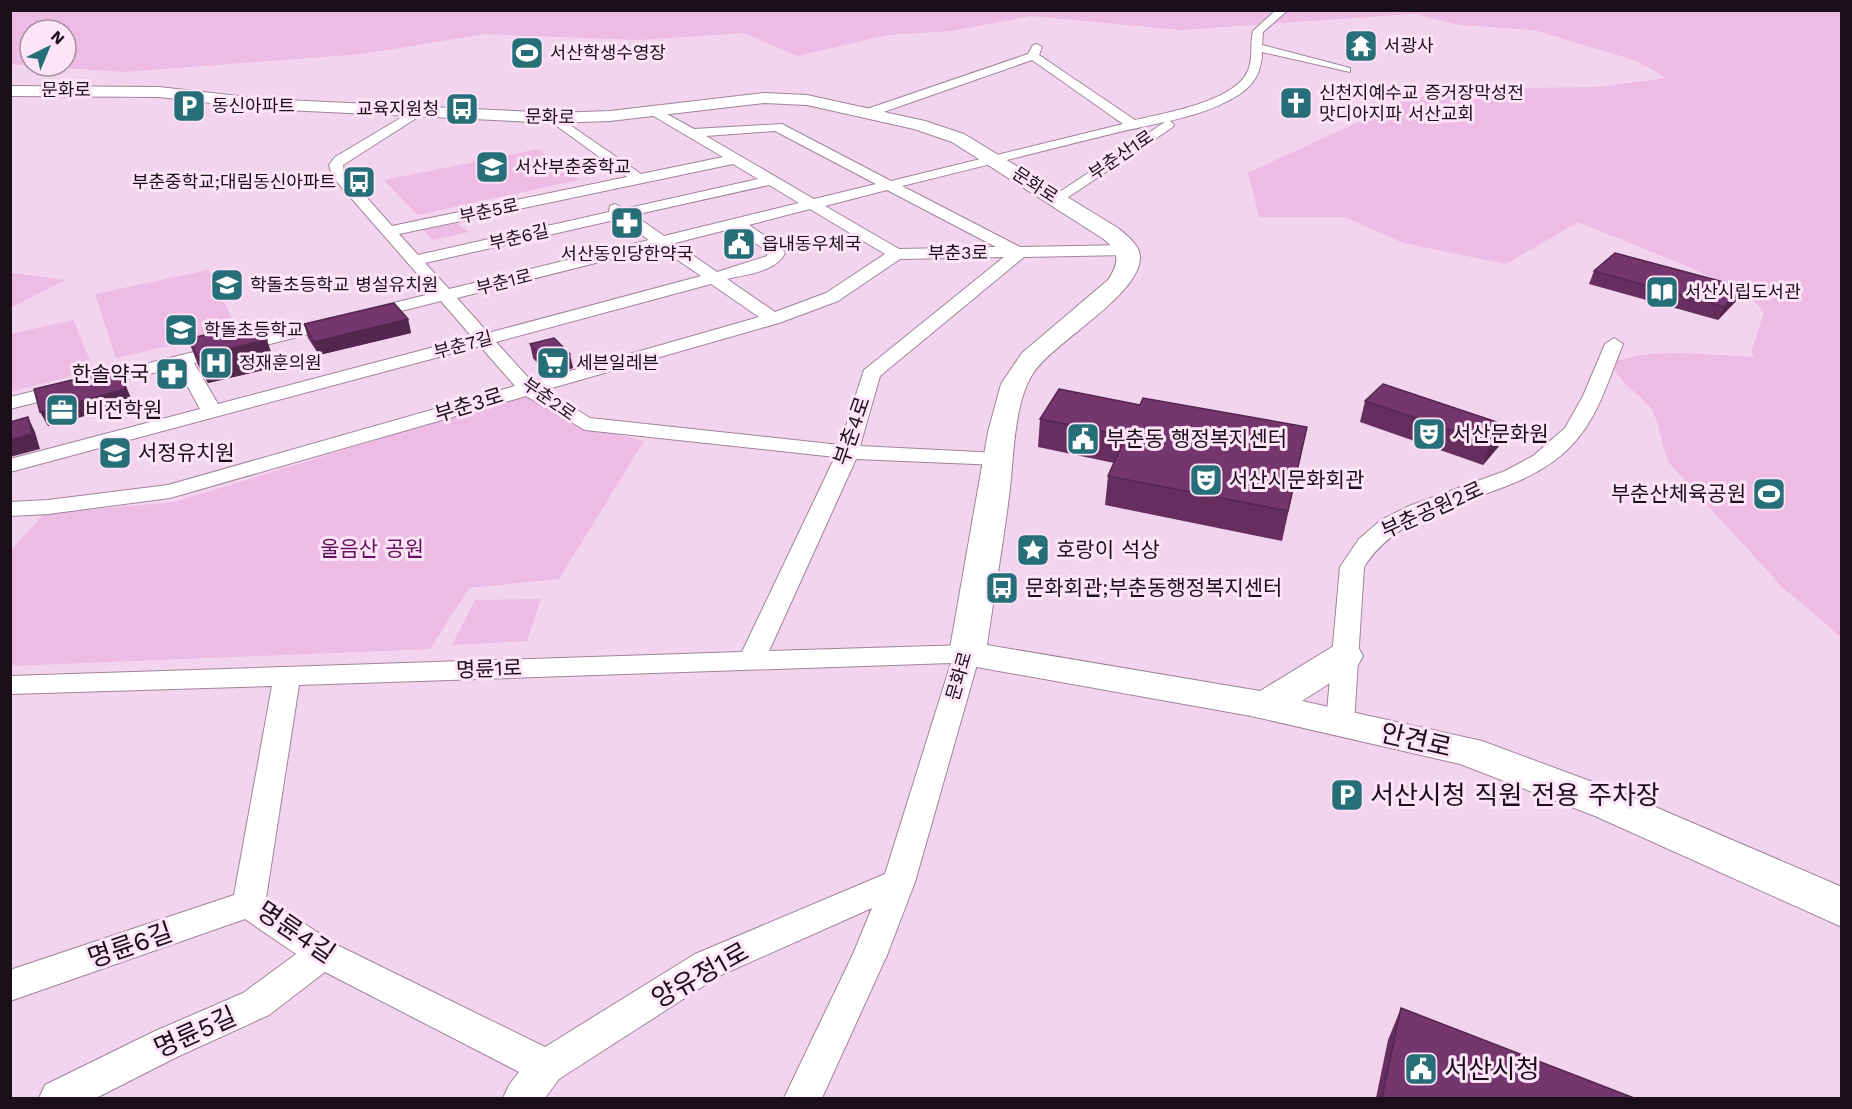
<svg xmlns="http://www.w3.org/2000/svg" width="1852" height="1109" font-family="'Work Sans','Noto Sans KR',sans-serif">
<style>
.green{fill:#eebbe5}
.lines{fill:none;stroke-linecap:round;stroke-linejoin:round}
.street-casing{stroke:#a0849b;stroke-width:2}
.secondary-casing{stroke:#a0849b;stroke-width:2}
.street{fill:#fff;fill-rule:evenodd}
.secondary{fill:#fff;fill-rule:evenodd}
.wall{fill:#652e5f}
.shaded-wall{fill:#52264d}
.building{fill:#75366e;stroke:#52264d;stroke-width:1.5}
.labels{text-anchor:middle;stroke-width:6;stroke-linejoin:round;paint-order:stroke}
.far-poi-label{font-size:18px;fill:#1b1019;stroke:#fde4f8;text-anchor:start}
.far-street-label{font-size:18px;fill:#1b1019;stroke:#fde4f8}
.poi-label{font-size:21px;fill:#1b1019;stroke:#fde4f8;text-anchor:start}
.street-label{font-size:21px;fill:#1b1019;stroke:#fde4f8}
.park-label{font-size:21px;fill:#66115f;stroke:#fde4f8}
.near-street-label{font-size:26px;fill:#1b1019;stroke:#fde4f8}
.near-poi-label{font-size:26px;fill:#1b1019;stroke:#fde4f8;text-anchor:start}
</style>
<rect width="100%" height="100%" fill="#f3d4ee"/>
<g class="green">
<path d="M10 11H1841V637L1782 587 1670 464C1660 445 1662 424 1649 406 1638 392 1621 385 1614 367L1616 361C1661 347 1708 355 1754 357L1751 352 1764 312 1749 296 1687 266 1578 222 1506 264 1403 243 1345 217H1259L1248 173 1410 98 1515 88 1600 87 1666 78 1637 61 1534 30 1460 25 1413 14 1181 30 1031 16 952 31 887 35 798 56 744 33 638 40 485 34 362 54 124 72 35 66H66V30H30V66L11 64Z"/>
<path d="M538 149 579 180 418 215 384 180Z"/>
<path d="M456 223 469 232 433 240 423 230Z"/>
<path d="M208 270 238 330 116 358 95 294Z"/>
<path d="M11 273 65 280 13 307H11Z"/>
<path d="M73 320 94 370 11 392V334Z"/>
<path d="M530 393 574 423 644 441 559 579 469 588 430 649 11 666 10 551 44 514 174 502Z"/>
<path d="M541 599 527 641 452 645 475 600Z"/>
</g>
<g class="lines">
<defs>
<g id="street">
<path d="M1276 10H1288L1263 32 1262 45 1350 68V72L1262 52C1262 70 1255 84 1240 94 1205 117 1157 123 1119 132 1047 150 974 168 902 186L1020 247 1127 245 1135 250 1127 255 1024 257 880 376 860 446 998 453 1006 454 1009 459 1006 464 998 465 856 459 769 651 967 645 976 648 980 654 915 882 887 955 822 1098H784L853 954 872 908 719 976 559 1079 545 1098H503L509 1085 519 1072 325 972 269 1015 179 1056 96 1098H39L45 1085 153 1032 243 993 296 954 245 919 10 1001V970L234 895 272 686 10 694V676L742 652 835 457 585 430 526 396 170 498 48 514 10 516V502L48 500 168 485 515 386 480 346 10 472V459L200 409 177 367 10 409V397L434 293 332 176 329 165 335 157 419 107 423 106 429 110 343 165 344 172 392 226 627 177 550 121 548 118 554 114 641 174 723 157 650 114 648 111 654 107 694 129 782 124 891 181 1123 124 1032 60 872 116H864V110L1028 54 1033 45 1037 44 1042 47 1039 55 1135 120C1165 113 1239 101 1249 68 1253 56 1250 43 1253 31ZM775 131 876 184 814 199 706 136ZM733 164 758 179 624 209 615 204 610 206 609 212 418 255 399 234ZM769 185 799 203 664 236 634 215ZM887 190 996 247 899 249 825 206ZM810 209 885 254 826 293 775 312 727 279C747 274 776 272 785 253L780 246 749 225ZM619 219 649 240 449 289 425 263ZM734 228 768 252 767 256 717 272 675 243ZM659 247 701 276 488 333 457 298ZM1004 257 864 370 840 445 590 418 545 390 779 323 838 301 900 259ZM711 284 759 317 532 382 496 342ZM441 301 472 337 218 404 194 363ZM951 663 885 874 695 954 545 1047 335 944 266 898 299 685Z"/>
<path d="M1168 120 1174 124 1173 127 1061 202 1056 203 1049 199Z"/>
<path d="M1614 338 1623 344C1609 378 1598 418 1572 445 1515 506 1411 493 1364 567L1354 723 1350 730 1340 733 1330 730 1326 723 1340 567 1359 539 1381 520 1409 506 1505 471 1533 456 1565 428 1583 396 1605 344Z"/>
</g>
<path id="secondary" d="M10 86 159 87 265 99 554 113 610 111 764 93 807 95 925 121 964 134 1118 228C1126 235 1139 244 1140 256 1142 294 1055 341 1034 372 1013 402 1014 460 1009 496 1003 546 994 595 987 645L1260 691 1332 647 1345 644 1358 647 1363 656 1358 665 1302 701 1482 741 1625 794 1842 887V927L1595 816 1460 764 1251 716 954 663 949 654 988 432 1001 384 1022 353 1108 280C1120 262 1120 251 1102 238L952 142 914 129 807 105 764 103 610 121 554 123 265 109 159 97 10 96Z"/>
</defs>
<use href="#street" class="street-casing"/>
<use href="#secondary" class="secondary-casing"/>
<use href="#street" class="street"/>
<use href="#secondary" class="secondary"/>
</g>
<g class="wall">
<path d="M1594 271 1737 300 1718 320 1589 284Z"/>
<path d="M408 319 411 333 319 355 308 338 304 324Z"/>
<path d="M188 339 276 367 208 383 198 365Z"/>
<path d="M530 344 573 368 556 373 545 372 533 358Z"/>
<path d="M1365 401 1506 425 1499 446 1483 465 1360 422Z"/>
<path d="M1140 405 1307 427 1282 541 1105 505 1108 476 1114 463 1038 447 1040 419Z"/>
<path d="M1401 1008 1634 1098H1376L1388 1040Z"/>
</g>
<g class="shaded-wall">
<path d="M1742 287 1737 300 1718 320 1724 307Z"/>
<path d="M408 319 411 333 319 355 314 342Z"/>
<path d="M267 340 276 367 208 383 197 356Z"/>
<path d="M570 354 573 368 556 373 553 359Z"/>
<path d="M119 369 133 403 48 426 40 412Z"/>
<path d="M28 417 35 432 40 449 10 457V440Z"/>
<path d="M1506 425 1499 446 1483 465 1490 443Z"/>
</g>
<g class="building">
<path d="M1615 253 1742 287 1724 307 1594 271Z"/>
<path d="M394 303 408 319 314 342 304 324Z"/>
<path d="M257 322 267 340 197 356 188 339Z"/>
<path d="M554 338 570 354 553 359 543 358 530 344Z"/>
<path d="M119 369 126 389 40 412 34 389Z"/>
<path d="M1383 384 1506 425 1490 443 1365 401Z"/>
<path d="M1059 389 1140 405 1143 398 1307 427 1288 511 1108 476 1126 436 1040 419Z"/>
<path d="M28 417 32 434 10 440V422Z"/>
<path d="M1401 1008 1634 1098H1382Z"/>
</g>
<defs>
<symbol id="temple-square" viewBox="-11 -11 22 22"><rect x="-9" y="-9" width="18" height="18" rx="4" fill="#266f79" stroke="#fde4f8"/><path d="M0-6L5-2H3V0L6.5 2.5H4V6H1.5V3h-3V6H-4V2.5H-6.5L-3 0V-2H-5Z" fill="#fff"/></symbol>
<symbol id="stadium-square" viewBox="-11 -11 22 22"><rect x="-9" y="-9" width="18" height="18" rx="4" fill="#266f79" stroke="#fde4f8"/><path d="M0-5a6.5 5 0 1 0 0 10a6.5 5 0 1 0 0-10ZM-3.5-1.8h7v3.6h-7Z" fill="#fff"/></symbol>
<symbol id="church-square" viewBox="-11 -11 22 22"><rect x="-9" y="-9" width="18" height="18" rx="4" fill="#266f79" stroke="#fde4f8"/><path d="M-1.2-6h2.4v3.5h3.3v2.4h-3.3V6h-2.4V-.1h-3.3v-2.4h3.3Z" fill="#fff"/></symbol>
<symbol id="parking-square" viewBox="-11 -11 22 22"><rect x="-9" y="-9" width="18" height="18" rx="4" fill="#266f79" stroke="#fde4f8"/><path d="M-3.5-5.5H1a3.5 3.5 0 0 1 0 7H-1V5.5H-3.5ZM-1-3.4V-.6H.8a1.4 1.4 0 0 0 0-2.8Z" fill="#fff"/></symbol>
<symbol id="bus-square" viewBox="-11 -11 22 22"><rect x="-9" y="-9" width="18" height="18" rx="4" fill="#266f79" stroke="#fde4f8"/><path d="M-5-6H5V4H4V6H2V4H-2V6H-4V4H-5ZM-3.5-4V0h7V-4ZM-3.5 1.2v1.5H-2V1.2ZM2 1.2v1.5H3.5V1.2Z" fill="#fff"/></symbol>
<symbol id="school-square" viewBox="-11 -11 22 22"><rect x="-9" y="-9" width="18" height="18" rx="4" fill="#266f79" stroke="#fde4f8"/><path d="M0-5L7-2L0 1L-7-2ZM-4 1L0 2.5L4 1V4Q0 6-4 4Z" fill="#fff"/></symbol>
<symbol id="pharmacy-square" viewBox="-11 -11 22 22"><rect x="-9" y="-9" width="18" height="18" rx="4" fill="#266f79" stroke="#fde4f8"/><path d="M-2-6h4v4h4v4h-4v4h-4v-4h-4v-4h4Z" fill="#fff"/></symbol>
<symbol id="civic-square" viewBox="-11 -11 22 22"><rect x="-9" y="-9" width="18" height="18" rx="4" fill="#266f79" stroke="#fde4f8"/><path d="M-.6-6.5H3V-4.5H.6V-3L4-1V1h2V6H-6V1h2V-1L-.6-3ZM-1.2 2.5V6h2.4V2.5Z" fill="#fff"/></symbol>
<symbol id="library-square" viewBox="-11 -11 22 22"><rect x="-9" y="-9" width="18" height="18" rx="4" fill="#266f79" stroke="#fde4f8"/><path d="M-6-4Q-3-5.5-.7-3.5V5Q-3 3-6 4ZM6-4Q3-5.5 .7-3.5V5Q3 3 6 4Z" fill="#fff"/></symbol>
<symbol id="hospital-square" viewBox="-11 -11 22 22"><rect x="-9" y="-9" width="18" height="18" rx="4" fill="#266f79" stroke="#fde4f8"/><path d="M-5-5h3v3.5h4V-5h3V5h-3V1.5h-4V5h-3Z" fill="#fff"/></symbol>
<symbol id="supermarket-square" viewBox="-11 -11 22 22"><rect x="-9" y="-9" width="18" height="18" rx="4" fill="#266f79" stroke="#fde4f8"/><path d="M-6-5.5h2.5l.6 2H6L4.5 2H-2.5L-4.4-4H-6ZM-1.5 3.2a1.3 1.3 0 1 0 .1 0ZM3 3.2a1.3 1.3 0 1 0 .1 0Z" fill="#fff"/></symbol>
<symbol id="office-square" viewBox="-11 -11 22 22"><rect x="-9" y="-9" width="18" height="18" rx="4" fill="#266f79" stroke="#fde4f8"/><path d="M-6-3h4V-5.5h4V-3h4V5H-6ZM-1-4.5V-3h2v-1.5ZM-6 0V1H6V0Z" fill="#fff"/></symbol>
<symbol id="theatre-square" viewBox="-11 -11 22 22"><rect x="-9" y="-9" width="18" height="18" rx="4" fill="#266f79" stroke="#fde4f8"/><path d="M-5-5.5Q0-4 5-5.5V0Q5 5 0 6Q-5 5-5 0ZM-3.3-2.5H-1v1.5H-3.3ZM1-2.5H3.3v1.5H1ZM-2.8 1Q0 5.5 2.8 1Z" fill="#fff"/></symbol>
<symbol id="sight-square" viewBox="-11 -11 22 22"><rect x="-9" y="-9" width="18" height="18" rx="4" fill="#266f79" stroke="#fde4f8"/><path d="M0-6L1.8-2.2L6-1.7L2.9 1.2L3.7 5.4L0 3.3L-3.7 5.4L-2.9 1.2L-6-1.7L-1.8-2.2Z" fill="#fff"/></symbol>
</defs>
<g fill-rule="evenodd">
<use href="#temple-square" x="1342" y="27" width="38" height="38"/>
<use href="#stadium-square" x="508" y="34" width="38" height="38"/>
<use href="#church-square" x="1277" y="84" width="38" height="38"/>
<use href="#parking-square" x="170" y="87" width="38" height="38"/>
<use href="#bus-square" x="443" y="90" width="38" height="38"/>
<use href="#school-square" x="473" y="148" width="38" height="38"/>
<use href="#bus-square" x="340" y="163" width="38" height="38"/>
<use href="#pharmacy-square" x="608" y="204" width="38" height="38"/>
<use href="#civic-square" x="720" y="225" width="38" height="38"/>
<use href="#school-square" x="208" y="266" width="38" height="38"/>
<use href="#library-square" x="1643" y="273" width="38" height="38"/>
<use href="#school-square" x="162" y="311" width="38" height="38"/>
<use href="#hospital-square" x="197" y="344" width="38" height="38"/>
<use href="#supermarket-square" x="534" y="344" width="38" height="38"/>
<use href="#pharmacy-square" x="153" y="355" width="38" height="38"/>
<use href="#office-square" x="43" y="391" width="38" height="38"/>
<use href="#theatre-square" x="1410" y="415" width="38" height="38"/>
<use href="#civic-square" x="1064" y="420" width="38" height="38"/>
<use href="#school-square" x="96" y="434" width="38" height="38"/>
<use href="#theatre-square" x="1187" y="461" width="38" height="38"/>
<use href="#stadium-square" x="1750" y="475" width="38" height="38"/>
<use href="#sight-square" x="1014" y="531" width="38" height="38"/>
<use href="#bus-square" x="983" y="569" width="38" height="38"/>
<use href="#parking-square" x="1328" y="776" width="38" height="38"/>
<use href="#civic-square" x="1402" y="1050" width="38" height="38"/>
</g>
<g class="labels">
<g class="far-poi-label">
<text x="1384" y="52">서광사</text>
<text x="550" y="59">서산학생수영장</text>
<text x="1319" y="99">신천지예수교 증거장막성전<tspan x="1319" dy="21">맛디아지파 서산교회</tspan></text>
<text x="212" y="112">동신아파트</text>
<text x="439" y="115" text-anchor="end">교육지원청</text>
<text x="515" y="173">서산부춘중학교</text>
<text x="336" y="188" text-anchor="end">부춘중학교;대림동신아파트</text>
<text x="762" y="250">읍내동우체국</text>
<text x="627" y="260" text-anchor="middle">서산동인당한약국</text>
<text x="250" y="291">학돌초등학교 병설유치원</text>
<text x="1685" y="298">서산시립도서관</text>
<text x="204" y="336">학돌초등학교</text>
<text x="239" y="369">정재훈의원</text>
<text x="576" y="369">세븐일레븐</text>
</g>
<g class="far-street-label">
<text x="66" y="96">문화로</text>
<text transform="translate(550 117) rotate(1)" y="6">문화로</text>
<text transform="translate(1121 155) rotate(-34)" y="6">부춘산1로</text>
<text transform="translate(1035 185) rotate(33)" y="6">문화로</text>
<text transform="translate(489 211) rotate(-12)" y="6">부춘5로</text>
<text transform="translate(519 237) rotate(-13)" y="6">부춘6길</text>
<text x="958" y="259">부춘3로</text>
<text transform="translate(504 282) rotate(-14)" y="6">부춘1로</text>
<text transform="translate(463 345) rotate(-15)" y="6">부춘7길</text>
<text transform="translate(549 399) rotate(35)" y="6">부춘2로</text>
<text transform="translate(959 676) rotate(-74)" y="6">문화로</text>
</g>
<g class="poi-label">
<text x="149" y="381" text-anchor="end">한솔약국</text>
<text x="85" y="417">비전학원</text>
<text x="1452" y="441">서산문화원</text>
<text x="1106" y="446">부춘동 행정복지센터</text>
<text x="138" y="460">서정유치원</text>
<text x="1229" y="487">서산시문화회관</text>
<text x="1746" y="501" text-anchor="end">부춘산체육공원</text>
<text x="1056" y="557">호랑이 석상</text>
<text x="1025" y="595">문화회관;부춘동행정복지센터</text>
</g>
<g class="street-label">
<text transform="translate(469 405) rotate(-17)" y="7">부춘3로</text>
<text transform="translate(852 431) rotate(-71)" y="7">부춘4로</text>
<text transform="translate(1432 510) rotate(-24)" y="7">부춘공원2로</text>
<text transform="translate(489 669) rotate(-2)" y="7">명륜1로</text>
</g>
<g class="park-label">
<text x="372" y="556">울음산 공원</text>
</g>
<g class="near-street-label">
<text transform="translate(1416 740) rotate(13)" y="9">안견로</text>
<text transform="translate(296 932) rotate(34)" y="9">명륜4길</text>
<text transform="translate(130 945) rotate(-19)" y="9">명륜6길</text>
<text transform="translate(700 975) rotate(-29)" y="9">양유정1로</text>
<text transform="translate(195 1032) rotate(-24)" y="9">명륜5길</text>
</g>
<g class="near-poi-label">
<text x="1370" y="804">서산시청 직원 전용 주차장</text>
<text x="1444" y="1078">서산시청</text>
</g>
</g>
<rect width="1852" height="1109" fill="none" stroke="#1b1019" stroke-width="24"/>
<g transform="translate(48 48) rotate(43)"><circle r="28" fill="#fde4f8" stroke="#a38f9f" stroke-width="1.5"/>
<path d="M0-4.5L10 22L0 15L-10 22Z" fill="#266f79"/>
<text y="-9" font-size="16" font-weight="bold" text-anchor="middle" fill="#1b1019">N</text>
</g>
</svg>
